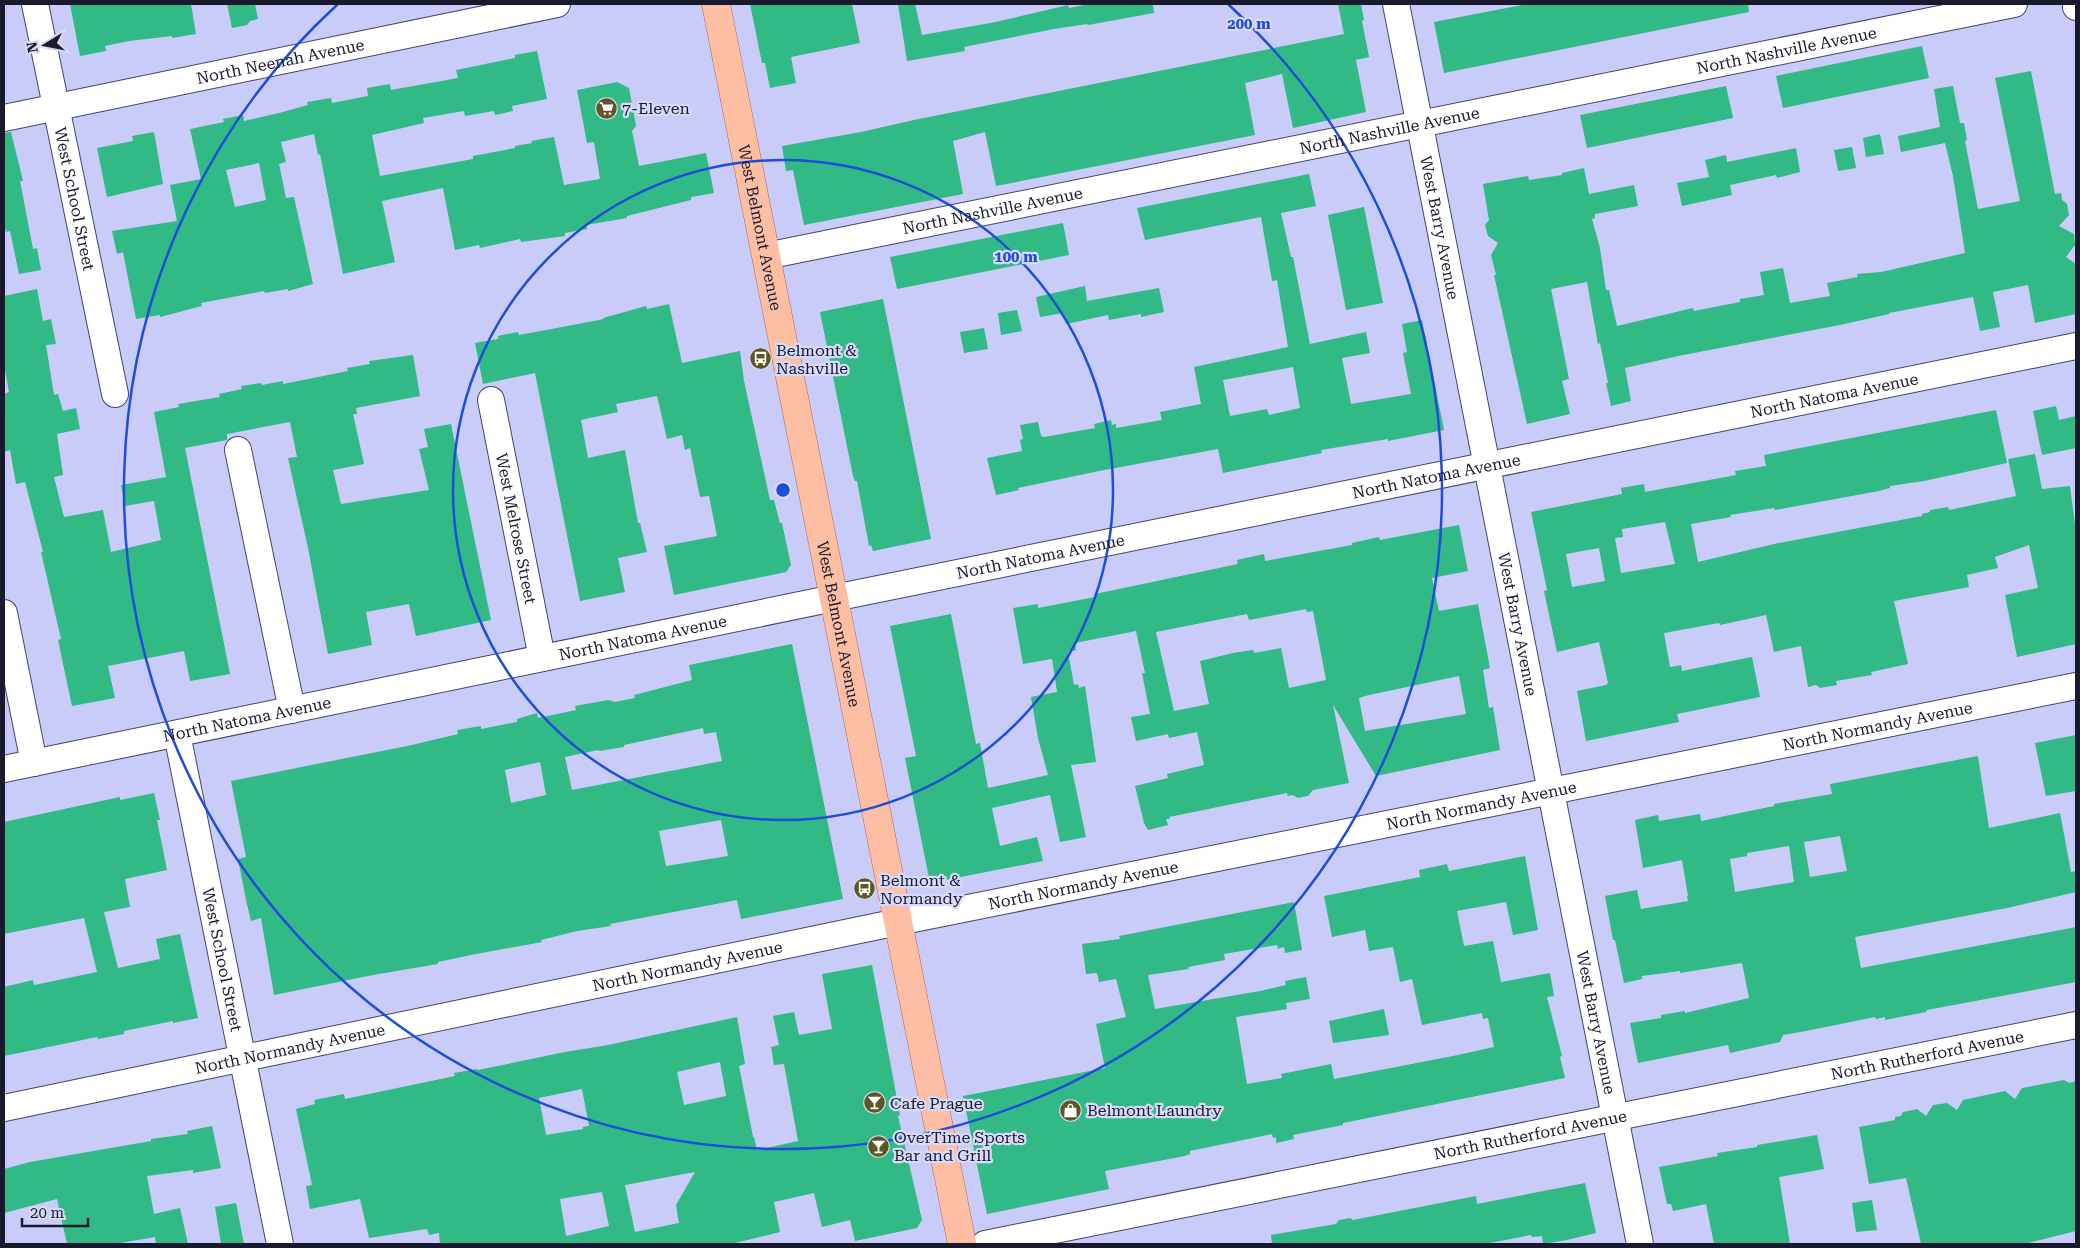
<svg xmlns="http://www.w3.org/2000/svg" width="2080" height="1248" font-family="'Roboto Serif',serif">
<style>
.building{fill:#31b986;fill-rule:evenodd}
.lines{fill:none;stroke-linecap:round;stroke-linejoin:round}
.minor-casing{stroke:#444473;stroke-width:28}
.major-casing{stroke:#ae6953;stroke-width:29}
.minor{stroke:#fff;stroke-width:26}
.major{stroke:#febea4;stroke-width:28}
.ring{fill:none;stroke:#1d4ed8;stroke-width:2.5}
.labels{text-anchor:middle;stroke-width:4.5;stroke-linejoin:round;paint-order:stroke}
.street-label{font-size:16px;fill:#1a1a2f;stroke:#d8dafc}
.poi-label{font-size:16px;fill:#1a1a2f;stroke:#d8dafc;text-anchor:start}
.centre{fill:#1d4ed8;stroke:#d8dafc;stroke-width:2.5}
.ring-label{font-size:15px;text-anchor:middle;font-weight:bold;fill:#1d4ed8;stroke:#d8dafc;stroke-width:4.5;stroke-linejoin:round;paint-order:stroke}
</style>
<rect width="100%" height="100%" fill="#c9cbf8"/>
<g class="building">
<path d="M70 4H191L196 34 172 38V36L129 41 105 46 106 51 80 56Z"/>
<path d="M227 4H255L258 19 250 21 247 25 232 28Z"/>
<path d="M750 4H852L860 43 791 57 796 83 770 88 765 63H762Z"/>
<path d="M898 4H915L922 35 996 22 1068 5 1069 8 1090 4H1153L1154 13 1088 25 1087 24 1054 29 964 47 965 51 907 61Z"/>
<path d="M1338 4H1361L1364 20 1362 21 1369 57 1356 60 1366 112 1293 128 1282 74 1245 83 1255 135 996 186 985 132 953 141 963 194 804 225 793 170 786 171 782 146 861 132 914 120 1344 34Z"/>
<path d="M1527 4H1748L1749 12 1444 73 1434 22Z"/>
<path d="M1922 46 1929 78 1783 108 1776 76Z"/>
<path d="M537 51 547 99 512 106 513 111 495 115 494 111 465 116 464 111 423 118 424 123 372 135 380 176 473 159V156L515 148V146L532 143 531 141 554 137 564 185 600 179 594 142 587 143 577 90 617 82 629 88 636 126 632 131 639 166 706 153 714 193 691 197V200L627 216V218L586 225 587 229 565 233V236L521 242 520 239 480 248 479 245 455 250 443 188 382 201 395 262 343 274 320 154 318 155 314 134 281 142 286 162 279 164 286 198 294 197 313 284 288 291V289L265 293 264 291 201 303 202 306 160 317V315L136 319 123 252 117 254 112 231 177 221 170 185 201 179 190 129 224 122 223 119 243 115 244 121 279 113 308 105 307 102 331 98 332 103 368 96 367 88 390 84 391 90 458 78 456 70 515 58V55ZM259 163 266 200 235 207 226 170Z"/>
<path d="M2031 71 2055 194 2061 193 2062 200 2067 204 2069 215 2059 226 2074 234 2075 245 2066 257 2076 264V314L2035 323 2028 285 1993 292 2000 327 1980 331 1973 297 1889 313V314L1840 325 1678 356 1625 368 1631 401 1611 406 1606 383H1608L1600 343 1598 344 1587 282 1551 289 1569 379 1562 381 1570 414 1527 424 1494 275H1496L1491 255 1498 243 1488 236 1485 225 1489 220 1483 184 1528 176 1529 180 1562 175V173L1584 168 1589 194 1634 185 1638 206 1595 214V218L1592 219 1600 248 1606 290H1609L1617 326 1693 308 1694 311 1740 302V299L1764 295 1760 272 1783 268 1790 303 1830 296 1827 283 1858 277 1857 274 1881 272 1965 253 1953 176 1945 143 1901 152 1898 136 1940 127 1934 89 1953 86 1960 123H1964L1967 140 1965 141 1978 209 2020 201 1995 78Z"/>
<path d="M1726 86 1733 118 1587 148 1580 115Z"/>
<path d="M11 132 23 181H20L33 249 37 248 41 270 19 274 10 231 6 232 4 222V133Z"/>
<path d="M154 132 163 184 107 197 97 148 133 141 132 136Z"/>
<path d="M1880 134 1884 154 1866 157 1863 138Z"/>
<path d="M1852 147 1856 168 1838 171 1834 150Z"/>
<path d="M1796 148 1800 172 1777 178 1776 175 1730 185 1732 195 1682 206 1677 183 1709 177 1705 160 1726 155 1727 162Z"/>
<path d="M1309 174 1316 206 1281 213 1291 257H1293L1310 344 1366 332 1370 353 1342 358 1351 404 1411 394 1403 353 1407 352 1402 324 1422 320 1444 430 1388 441V439L1321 450 1322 453 1223 473 1218 449 1099 471 1018 488 1019 490 996 495 987 458 1022 451 1020 440 1023 439 1020 425 1038 422 1041 436 1044 437 1095 428 1094 424 1111 420 1112 425 1116 424V428L1162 420 1160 412 1201 404 1194 367 1288 347 1277 280 1272 281 1261 217 1145 240 1137 208ZM1293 367 1300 408 1269 415 1267 409 1230 416 1223 380Z"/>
<path d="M1364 207 1383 303 1346 310 1328 215Z"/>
<path d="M1063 223 1069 255 897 289 890 257Z"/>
<path d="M1085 286 1087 301 1159 288 1164 312 1141 317V314L1109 320 1108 315 1066 324 1063 313 1040 317 1036 297Z"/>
<path d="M37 289 43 321 51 319 56 344 46 345 54 395 58 394 63 411 76 408 80 429 57 434 63 475 54 477 64 517 103 510 111 552 161 540 154 501 125 506 121 485 166 477 154 412 179 407 178 404 220 397 219 394 242 389 241 386 261 383 262 385 283 381V384L348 371 347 368 370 364 369 361 413 355 420 396 356 408 357 414H353L364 464 333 470 341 504 429 490 419 449 428 447 424 429 451 424 491 620 416 636 409 604 366 612 372 645 328 654 308 548 288 458 297 457 290 422 227 434V440L185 448 230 674 190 681 184 651 108 666 115 698 72 706 58 640 61 639 41 552H43L25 482 16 484 10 450 4 452V394L9 392 4 365V296Z"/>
<path d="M883 299 931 539 873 551 871 545 869 546 857 481H855L853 476 820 312Z"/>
<path d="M669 304 682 363 740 351 744 381 770 500H774L780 523H782L791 565 786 572 674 595 664 546 717 536 709 496 700 497 690 448 685 450 682 435 667 439 657 396 616 404 618 412 581 420 588 458 625 450 638 523H640L647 552 618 558 625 592 580 601 535 373 483 384 475 343 498 339V336L518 332 519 335 541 331 604 319 603 318 646 306 647 309Z"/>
<path d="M1017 310 1022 331 1001 335 998 313Z"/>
<path d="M984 328 988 349 964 353 960 332Z"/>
<path d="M2056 406 2059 420 2076 416V448L2042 455 2033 411Z"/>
<path d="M1996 410 2007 463 1924 481 1890 486V488L1879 491 1775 510 1774 508 1730 515 1731 517 1691 524 1698 562 1774 544 1922 516V514L1930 512V510L1948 507 1949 510 2016 496 2008 459 2035 454 2042 489 2070 486 2076 532V644L2017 657 2005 595 2038 588 2029 545 1995 557 1998 568 1967 575 1969 587 1894 601 1908 664 1871 672 1872 675 1836 681 1837 685 1820 688 1816 685 1808 687 1801 646 1774 652 1766 615 1720 625 1719 623 1664 633 1670 667 1681 665 1682 671 1752 657 1760 697 1677 714 1679 722 1586 741 1577 691 1606 685 1608 683 1599 642 1557 652 1544 591 1547 590 1531 512 1622 494 1621 488 1644 484 1645 492 1736 475 1735 471 1766 466 1764 455ZM1665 522 1675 564 1621 573 1615 538 1623 537 1622 529ZM1599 548 1605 581 1572 587 1566 554Z"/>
<path d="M1459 525 1468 571 1432 578 1439 611 1478 604 1490 668 1483 670 1489 708 1493 707 1500 750 1376 776 1333 705 1349 783 1313 790 1308 796 1298 798 1293 795 1288 796 1287 793 1169 817 1170 819H1166L1168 825 1148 830 1144 823 1135 786 1168 778 1167 774 1204 765 1197 732 1169 738 1168 734 1136 741 1131 717 1150 714 1142 673H1145L1136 631 1075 643 1076 650 1068 652 1074 685 1078 684 1079 688 1085 686 1096 762 1071 765 1086 837 1060 842 1050 795 992 808 1000 846 1037 837 1043 861 930 883 905 758 916 756 890 626 951 614 976 744 980 743 988 788 1048 775 1038 738 1031 697 1057 692 1052 659 1023 664 1013 608 1038 604V608L1095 597V594L1238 564 1237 560 1264 554 1265 561 1352 545V543L1379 537 1380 540ZM1306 609 1307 612 1313 611 1326 680 1289 688 1281 648 1254 653 1253 650 1233 653 1200 661 1209 704 1174 711 1156 632 1247 614 1249 620ZM1459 676 1466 714 1365 731 1359 698 1369 695Z"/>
<path d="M792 644 843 899 741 919 737 900 610 924 611 926 577 931 541 940 542 942 476 954 438 962V964L373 975 274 995 261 918 251 921 246 900 238 859 246 857 231 781 412 745 458 734 457 730 481 726V729L517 722V719L537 713 538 718 576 710 575 706 608 700 615 702 635 698 634 695 692 680 689 665ZM703 728 704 734 716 732 722 761 572 790 565 757 598 750 599 751 624 747V745ZM540 762 546 795 511 803 505 770ZM721 820 728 856 666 866 659 831Z"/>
<path d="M2076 735V791L2046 796 2035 743Z"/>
<path d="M1978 756 1989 828 2060 813 2071 872 2076 871V892L2007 908 1855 937 1861 968 2076 927V982L1927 1010 1926 1012 1885 1020V1017L1876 1019 1875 1017 1806 1031 1783 1035 1780 1042 1730 1053 1728 1045 1638 1063 1630 1023 1661 1018V1015L1685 1011V1013L1749 998 1742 963 1680 973V971L1642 976V979L1624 983 1615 940H1613L1605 896 1637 890 1641 909 1688 901 1687 896H1688L1682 860 1643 868 1635 820 1658 815 1659 821 1700 814 1701 821 1774 806V804L1832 794 1830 784ZM1840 836 1847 871 1810 877 1804 842ZM1789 846 1794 882 1735 892 1730 859 1747 856V853Z"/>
<path d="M154 793 160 820H157L167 870 125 879 130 907 104 912 118 968 160 959 156 939 180 934 198 1018 173 1023V1021L124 1031V1034L98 1039 97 1037 4 1056V987L33 980 34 985 97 972 84 918 4 934V822L120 797V800Z"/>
<path d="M1525 856 1538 930 1513 935 1506 902 1457 911 1464 946 1493 941 1501 982 1550 973 1554 996 1547 997 1562 1056 1560 1057 1565 1078 1343 1123V1125L1293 1135 1294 1139 1276 1143V1137L1273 1138 1272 1134 1190 1151V1154L1185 1156 1105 1171 1109 1189 987 1214 963 1096 1105 1068 1096 1024 1126 1017 1116 979 1099 982 1097 973 1086 974 1082 944 1120 939 1119 936 1294 902 1302 950 1285 953 1284 947 1278 949 1277 945 1224 954 1225 960 1188 967 1189 969 1148 975 1155 1009 1260 991 1286 985 1285 981 1306 977 1310 999 1286 1003 1287 1009 1236 1017 1247 1084 1282 1078 1281 1074 1331 1064 1334 1079 1458 1055 1494 1047 1488 1018 1483 1019 1482 1013 1422 1025 1412 979 1400 982 1393 947 1369 951 1365 930 1332 937 1324 896 1420 877 1419 870 1447 864 1449 871Z"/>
<path d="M872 965 900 1115 898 1116 922 1220 917 1228 855 1241 850 1220 822 1227 814 1193 774 1202 780 1232 731 1244H440L439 1233 429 1235 427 1229 369 1238 360 1199 310 1209 306 1186 312 1185 296 1109 315 1104 314 1100 344 1094 345 1099 455 1076 454 1073 477 1069 478 1070 565 1052 608 1045 737 1017 745 1064 739 1066 753 1137H754L757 1150 798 1141 784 1064 774 1065 771 1047 779 1045 773 1016 794 1012 799 1035 832 1029 822 974ZM720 1062 726 1096 684 1105 677 1072ZM582 1089 589 1126 583 1127V1129L546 1135 539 1098ZM695 1172 676 1205 679 1223 635 1232 625 1185ZM602 1192 609 1226 566 1236 560 1199Z"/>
<path d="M1384 1009 1389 1035 1333 1043 1329 1021Z"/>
<path d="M2064 1080 2069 1083 2076 1081V1231L2024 1244H1921L1906 1178 1869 1184 1859 1127 1895 1120V1117L1901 1116 1903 1112 1917 1109 1926 1116 1933 1105 1947 1103 1957 1110 1963 1100 2005 1091 2015 1099 2022 1088Z"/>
<path d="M212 1126 221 1168 193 1173V1170L147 1176 154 1214 180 1208 188 1244H156L155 1237 115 1244H67L57 1199 4 1213V1169L30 1162 151 1141V1139L188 1134 187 1131Z"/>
<path d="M1817 1135 1824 1169 1779 1177 1790 1244H1714L1706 1204 1673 1211 1671 1204H1667L1659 1167 1718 1156 1717 1153 1757 1147V1145Z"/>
<path d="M1585 1183 1596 1233 1567 1240 1543 1244 1542 1236 1532 1237 1531 1235 1485 1244H1272L1271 1235 1336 1224 1339 1220 1350 1218 1353 1220 1476 1196 1477 1204Z"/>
<path d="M1872 1200 1877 1230 1856 1232 1852 1203Z"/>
<path d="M236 1203 244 1244H221L215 1207Z"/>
</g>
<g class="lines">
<defs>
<g id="minor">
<path id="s1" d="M35 4 115 394"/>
<path id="s2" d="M1396 4 1640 1244"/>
<path d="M2076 4V7"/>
<path id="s3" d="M4 118 557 4"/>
<path id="s4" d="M766 256 2014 4"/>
<path id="s5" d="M491 400 542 658"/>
<path d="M238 450 292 710"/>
<path d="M4 613 34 763"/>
<path id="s6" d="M177 734 280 1244"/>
<path id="s7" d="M4 769 834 598 2076 346"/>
<path id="s8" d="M4 1108 898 922 2076 686"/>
<path id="s9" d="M985 1244 2076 1025"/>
</g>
<g id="major">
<path id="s10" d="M716 4 962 1244"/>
</g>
</defs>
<use href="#minor" class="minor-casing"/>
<use href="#major" class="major-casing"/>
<use href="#minor" class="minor"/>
<use href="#major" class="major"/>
</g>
<g class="ring">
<circle cx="783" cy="490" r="330"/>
<path d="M1228 4A659 659 0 1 1 338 4"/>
</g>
<defs>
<symbol id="supermarket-disc" viewBox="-11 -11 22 22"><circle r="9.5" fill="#5d5724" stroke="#d8dafc"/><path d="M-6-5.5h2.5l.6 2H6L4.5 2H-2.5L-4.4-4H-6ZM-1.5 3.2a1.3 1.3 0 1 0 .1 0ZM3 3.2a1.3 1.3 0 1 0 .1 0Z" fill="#fff"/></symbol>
<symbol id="bus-disc" viewBox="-11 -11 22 22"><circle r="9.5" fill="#5d5724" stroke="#d8dafc"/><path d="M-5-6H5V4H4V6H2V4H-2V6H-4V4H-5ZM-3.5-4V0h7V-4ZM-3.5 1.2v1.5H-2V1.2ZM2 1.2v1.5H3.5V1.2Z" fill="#fff"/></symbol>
<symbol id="bar-disc" viewBox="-11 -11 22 22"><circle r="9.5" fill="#5d5724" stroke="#d8dafc"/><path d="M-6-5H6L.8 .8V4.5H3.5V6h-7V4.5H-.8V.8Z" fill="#fff"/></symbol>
<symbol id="shop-disc" viewBox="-11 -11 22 22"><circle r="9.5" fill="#5d5724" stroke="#d8dafc"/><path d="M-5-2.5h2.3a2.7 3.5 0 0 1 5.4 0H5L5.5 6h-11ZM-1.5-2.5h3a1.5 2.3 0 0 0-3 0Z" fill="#fff"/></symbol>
</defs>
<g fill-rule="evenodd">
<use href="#supermarket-disc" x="594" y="96" width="25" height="25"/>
<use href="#bus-disc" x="748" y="346" width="25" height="25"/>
<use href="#bus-disc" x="852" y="876" width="25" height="25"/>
<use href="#bar-disc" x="862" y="1090" width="25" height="25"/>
<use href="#shop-disc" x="1058" y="1098" width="25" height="25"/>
<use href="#bar-disc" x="866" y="1134" width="25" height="25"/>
</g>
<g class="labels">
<g class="street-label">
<text dy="6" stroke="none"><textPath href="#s4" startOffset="1041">North Nashville Avenue</textPath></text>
<text dy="6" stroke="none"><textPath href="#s3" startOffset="282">North Neenah Avenue</textPath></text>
<text dy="6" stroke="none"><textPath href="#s4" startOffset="636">North Nashville Avenue</textPath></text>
<text dy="6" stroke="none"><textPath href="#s1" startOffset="199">West School Street</textPath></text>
<text dy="6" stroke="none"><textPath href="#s4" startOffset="231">North Nashville Avenue</textPath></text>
<text dy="6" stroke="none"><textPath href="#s10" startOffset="228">West Belmont Avenue</textPath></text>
<text dy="6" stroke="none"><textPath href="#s2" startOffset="228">West Barry Avenue</textPath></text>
<text dy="6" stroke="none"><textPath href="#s7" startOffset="1868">North Natoma Avenue</textPath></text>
<text dy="6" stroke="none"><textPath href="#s7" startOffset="1462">North Natoma Avenue</textPath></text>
<text dy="6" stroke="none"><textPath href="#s5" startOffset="131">West Melrose Street</textPath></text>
<text dy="6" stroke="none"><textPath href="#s7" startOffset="1058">North Natoma Avenue</textPath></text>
<text dy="6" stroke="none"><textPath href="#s10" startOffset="632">West Belmont Avenue</textPath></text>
<text dy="6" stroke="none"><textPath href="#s2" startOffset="632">West Barry Avenue</textPath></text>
<text dy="6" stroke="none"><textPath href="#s7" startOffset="652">North Natoma Avenue</textPath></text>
<text dy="6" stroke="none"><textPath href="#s7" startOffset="248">North Natoma Avenue</textPath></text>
<text dy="6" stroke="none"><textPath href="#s8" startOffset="1912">North Normandy Avenue</textPath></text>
<text dy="6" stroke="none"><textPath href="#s8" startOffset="1508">North Normandy Avenue</textPath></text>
<text dy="6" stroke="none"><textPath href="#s8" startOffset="1102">North Normandy Avenue</textPath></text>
<text dy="6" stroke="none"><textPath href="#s6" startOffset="230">West School Street</textPath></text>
<text dy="6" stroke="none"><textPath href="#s8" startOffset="698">North Normandy Avenue</textPath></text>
<text dy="6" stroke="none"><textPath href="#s2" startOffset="1038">West Barry Avenue</textPath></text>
<text dy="6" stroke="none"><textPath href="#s8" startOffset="292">North Normandy Avenue</textPath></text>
<text dy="6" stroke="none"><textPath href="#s9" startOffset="961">North Rutherford Avenue</textPath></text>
<text dy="6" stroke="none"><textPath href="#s9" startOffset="556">North Rutherford Avenue</textPath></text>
</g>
<g class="poi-label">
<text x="622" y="114">7-Eleven</text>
<text x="776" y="356">Belmont &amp;<tspan x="776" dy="18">Nashville</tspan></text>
<text x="880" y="886">Belmont &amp;<tspan x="880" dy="18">Normandy</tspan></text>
<text x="890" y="1109">Cafe Prague</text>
<text x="1087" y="1116">Belmont Laundry</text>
<text x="894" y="1143">OverTime Sports<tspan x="894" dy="18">Bar and Grill</tspan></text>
</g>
</g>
<circle cx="783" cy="490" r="8" class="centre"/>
<g class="ring-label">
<text x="1249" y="29">200 m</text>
<text x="1016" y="262">100 m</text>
</g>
<rect width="2080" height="1248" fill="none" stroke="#1a1a2f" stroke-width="10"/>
<g transform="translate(45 45) rotate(260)" stroke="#d8dafc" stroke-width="4" paint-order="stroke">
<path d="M0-4L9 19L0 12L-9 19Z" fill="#1a1a2f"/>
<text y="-8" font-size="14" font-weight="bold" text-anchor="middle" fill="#1a1a2f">N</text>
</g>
<path d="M22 1218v8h66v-8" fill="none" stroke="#1a1a2f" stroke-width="2.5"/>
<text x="30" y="1218" font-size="15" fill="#1a1a2f" stroke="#d8dafc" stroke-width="4" paint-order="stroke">20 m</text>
</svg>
